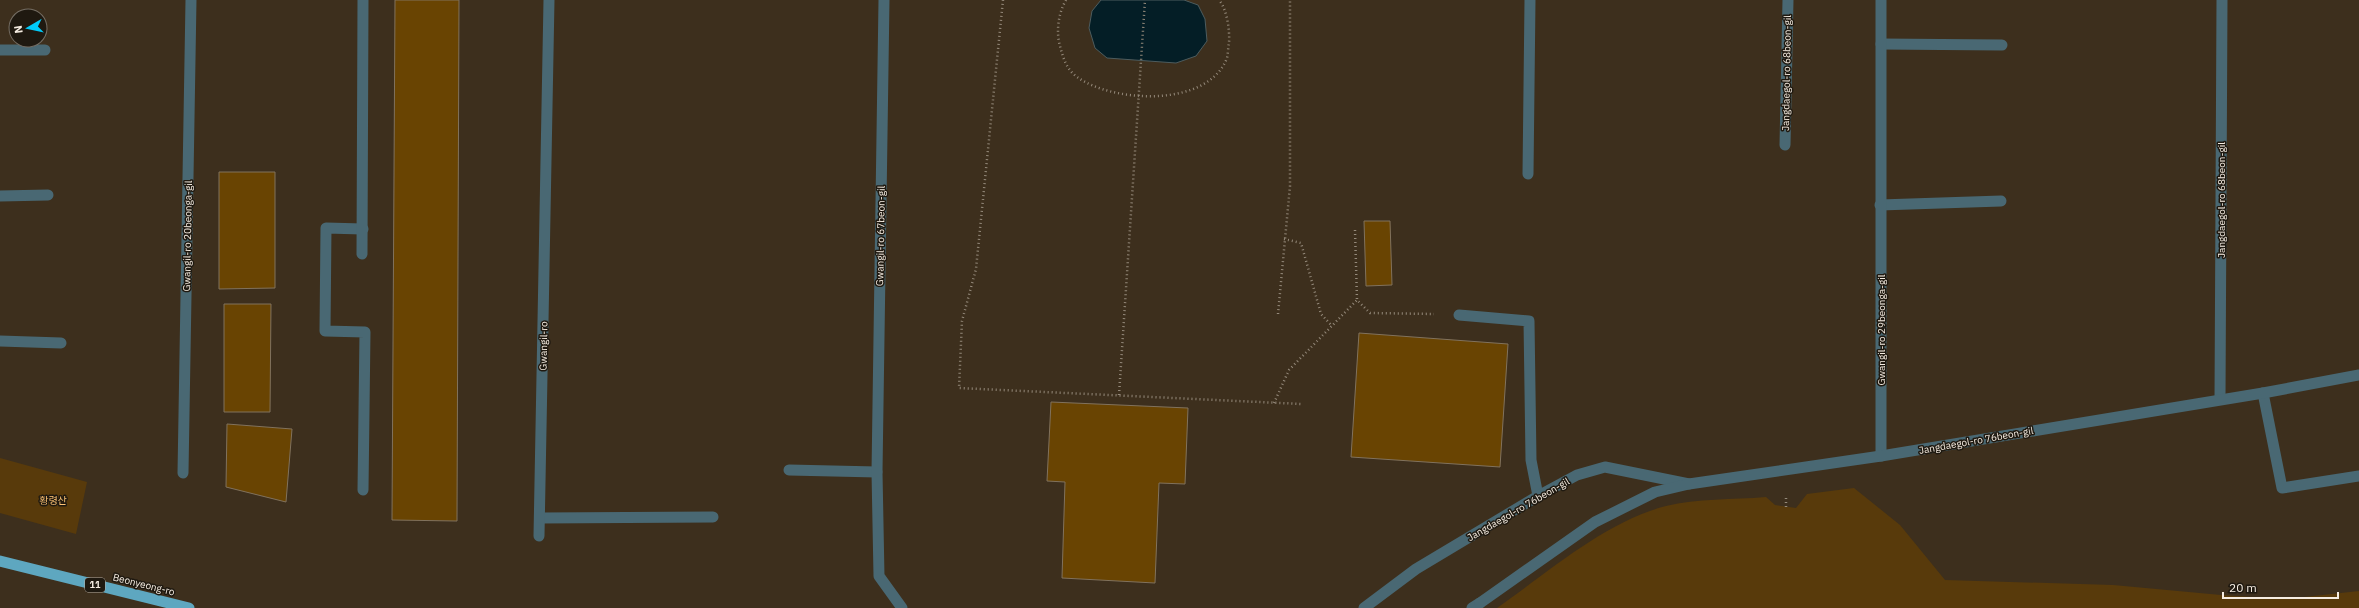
<svg xmlns="http://www.w3.org/2000/svg" width="2359" height="608" font-family="'IBM Plex Sans','Noto Sans KR',sans-serif">
<style>
.green{fill:#583a0b}
.water{fill:#041e26;stroke:#4d5c5e}
.building{fill:#694402;stroke:#81725d}
.lines{fill:none;stroke-linecap:round;stroke-linejoin:round}
.path{stroke:#958a7b;stroke-width:2.5;stroke-dasharray:1 3;stroke-linecap:butt}
.service{stroke:#496873;stroke-width:11}
.minor{stroke:#496873;stroke-width:11}
.tertiary{stroke:#496873;stroke-width:11}
.trunk{stroke:#5ea7c0;stroke-width:11}
.labels{text-anchor:middle;stroke-width:3;stroke-linejoin:round;paint-order:stroke}
.shield{fill:#1f1910;stroke:#b6ada3;stroke-width:1}
.shield-label{font-size:9px;font-weight:bold;fill:#f6ede2}
.street-label{font-size:10px;fill:#f6ede2;stroke:#1f1910}
.park-label{font-size:10px;fill:#ffc474;stroke:#1f1910}
</style>
<rect width="100%" height="100%" fill="#3d2f1d"/>
<g class="green">
<path d="M0 458 87 482 76 534 0 513Z"/>
<path d="M1854 488 1900 525 1945 580 2113 585 2221 595 2285 599 2359 591V608H1497C1547 573 1606 521 1666 506 1697 498 1733 500 1766 497L1775 505 1796 508 1807 494Z"/>
</g>
<path class="water" d="M1101 0H1184L1198 5 1205 19 1207 41 1196 56 1176 63 1107 58 1095 48 1089 28 1092 11Z"/>
<g class="building">
<path d="M395 0H459L457 521 392 520Z"/>
<path d="M219 172H275V288L219 289Z"/>
<path d="M1364 221H1390L1392 285 1366 286Z"/>
<path d="M224 304H271L270 412H224Z"/>
<path d="M1359 333 1508 344 1500 467 1351 457Z"/>
<path d="M1051 402 1188 408 1185 484 1159 483 1155 583 1062 578 1065 482 1047 481Z"/>
<path d="M227 424 292 429 286 502 226 487Z"/>
</g>
<g class="lines">
<g class="path">
<path d="M1003 0 976 269 962 321 959 388 1302 404"/>
<path d="M1066 0C1058 14 1056 32 1060 46 1063 58 1067 70 1077 77 1113 103 1208 108 1227 58 1228 54 1228 48 1229 43 1230 31 1227 9 1219 0"/>
<path d="M1355 230 1357 300"/>
<path d="M1284 239 1301 243 1321 314 1332 326"/>
<path d="M1278 314 1290 186V0"/>
<path d="M1119 395 1145 0"/>
<path d="M1274 403 1289 370 1357 300 1370 313 1434 314"/>
<path d="M1786 507V495"/>
</g>
<g class="service">
<path d="M1881 44 2002 45"/>
<path d="M0 50H45"/>
<path d="M1785 145 1788 0"/>
<path d="M0 196 48 195"/>
<path d="M1880 205 2001 201"/>
<path d="M363 229 326 228 325 331 365 332 363 490"/>
<path d="M362 254 363 0"/>
<path d="M1459 315 1529 321 1531 460 1538 496"/>
<path d="M0 341 61 343"/>
<path d="M2263 393 2282 488 2359 476"/>
<path d="M789 470 877 472"/>
<path d="M540 518 713 517"/>
<path d="M1472 608 1480 603"/>
</g>
<g class="minor">
<path d="M884 0 877 472 879 576 902 608"/>
<path d="M1881 0V456"/>
<path d="M1528 174 1530 0"/>
<path d="M2220 399 2222 0"/>
<path d="M183 473 191 0"/>
<path d="M1364 608 1416 569 1538 496 1577 475 1605 467 1689 484"/>
</g>
<g class="tertiary">
<path d="M539 536 549 0"/>
<path d="M1480 603 1595 522 1655 492 1689 484 1881 456 2263 393 2359 375"/>
</g>
<path class="trunk" d="M0 561 189 608"/>
</g>
<g class="labels">
<rect class="shield" x="85" y="578" width="20" height="14" rx="3"/>
<g class="shield-label">
<text x="95" y="588">11</text>
</g>
<g class="street-label">
<text transform="translate(1786 73) rotate(-89)" y="4">Jangdaegol-ro 68beon-gil</text>
<text transform="translate(2221 200) rotate(-90)" y="4">Jangdaegol-ro 68beon-gil</text>
<text transform="translate(187 236) rotate(-89)" y="4">Gwangil-ro 20beonga-gil</text>
<text transform="translate(880 236) rotate(-89)" y="4">Gwangil-ro 67beon-gil</text>
<text transform="translate(1881 330) rotate(-90)" y="4">Gwangil-ro 29beonga-gil</text>
<text transform="translate(543 346) rotate(-89)" y="4">Gwangil-ro</text>
<text transform="translate(1976 440) rotate(-10)" y="4">Jangdaegol-ro 76beon-gil</text>
<text transform="translate(1518 509) rotate(-30)" y="4">Jangdaegol-ro 76beon-gil</text>
<text transform="translate(144 584) rotate(14)" y="4">Beonyeong-ro</text>
</g>
<g class="park-label">
<text x="53" y="504">황령산</text>
</g>
</g>
<g transform="translate(28 28) rotate(261)"><circle r="19" fill="#1f1910" stroke="#756e64"/>
<path d="M0-3L7 15L0 10L-7 15Z" fill="#00cbf9"/>
<text y="-6" font-size="11" font-weight="bold" text-anchor="middle" fill="#f6ede2">N</text>
</g>
<path d="M2223 592v6h115v-6" fill="none" stroke="#f6ede2" stroke-width="2"/>
<text x="2229" y="592" font-size="12" fill="#f6ede2" stroke="#1f1910" stroke-width="3" paint-order="stroke">20 m</text>
</svg>
